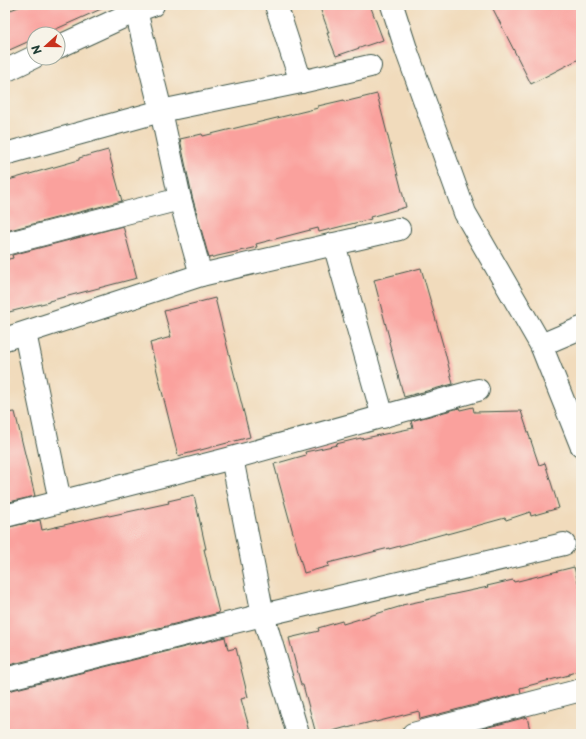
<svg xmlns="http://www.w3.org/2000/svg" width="586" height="739" font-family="'Playpen Sans',sans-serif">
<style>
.building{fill:#faa19d}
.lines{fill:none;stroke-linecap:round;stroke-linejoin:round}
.minor-casing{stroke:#3e5548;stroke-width:24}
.minor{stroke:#fff;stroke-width:22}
</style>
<rect width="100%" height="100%" fill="#f7f3e8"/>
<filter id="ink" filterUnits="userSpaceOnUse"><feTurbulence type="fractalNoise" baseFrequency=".025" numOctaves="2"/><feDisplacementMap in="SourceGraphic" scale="8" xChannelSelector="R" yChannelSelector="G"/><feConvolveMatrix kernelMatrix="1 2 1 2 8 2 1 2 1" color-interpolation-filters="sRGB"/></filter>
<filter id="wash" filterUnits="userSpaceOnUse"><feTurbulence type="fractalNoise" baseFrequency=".012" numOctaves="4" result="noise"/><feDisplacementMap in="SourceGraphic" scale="16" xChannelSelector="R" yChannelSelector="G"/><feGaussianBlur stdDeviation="0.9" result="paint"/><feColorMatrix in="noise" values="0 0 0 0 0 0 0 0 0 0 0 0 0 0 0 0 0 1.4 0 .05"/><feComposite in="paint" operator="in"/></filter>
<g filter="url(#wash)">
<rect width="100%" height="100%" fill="#f1dbbc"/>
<g id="blocks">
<g class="building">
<path d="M24 5H110L45 34H34V39L5 52V12Z"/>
<path d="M319 5H370L383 40 336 56 327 33H329Z"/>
<path d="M491 5H581V58L531 84Z"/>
<path d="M377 94 406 207 370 217 371 219 319 232 318 228 256 244 257 247 209 258 192 196 180 139 202 134 203 136 318 108V106L344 100V102Z"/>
<path d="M108 150 122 201 6 231 5 228V181L79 160V158Z"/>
<path d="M123 226 137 278 49 301V302L5 313V260L13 258 12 255Z"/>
<path d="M421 268 445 352 453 384 404 397 389 342 390 341 374 280Z"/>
<path d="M215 298 250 437 178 456 150 343 171 337 164 311Z"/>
<path d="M473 407 474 412 521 411 539 465 545 463 559 508 531 516 530 512 506 520 505 518 447 534V533L389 549V548L328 563 329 566 304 573 274 464 306 455 305 452 337 445 336 444 361 438V439L413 428 411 421 459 408 460 410Z"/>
<path d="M15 412 35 496 5 503V413Z"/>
<path d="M194 495 206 549H204L219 613 5 666V528L40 520 42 530 108 515 109 516 169 503 168 501Z"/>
<path d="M574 567 581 593V670L569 674V675L520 688 521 693 420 719 419 711 376 722 375 721 347 728V727L322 734H316L303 685H301L289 638 319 631 318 628 342 621 343 624 402 606V605L488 587 487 586 513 580 514 582Z"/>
<path d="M225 637 228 650 236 648 248 697 241 699 251 734H5V691H8Z"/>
<path d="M527 717 531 734H462Z"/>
</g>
</g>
</g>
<g filter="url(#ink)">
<use href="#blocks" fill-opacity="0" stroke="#3e5548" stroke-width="1"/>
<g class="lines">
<defs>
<g id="minor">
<path d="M276 5 301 82"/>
<path d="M392 5 407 52 465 213 541 345 581 445"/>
<path d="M136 11 161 111 180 199 201 275"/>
<path d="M58 47 136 11 153 5"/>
<path d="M5 71 34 57"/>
<path d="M5 154 161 111 301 82 370 66"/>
<path d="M5 244 180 199"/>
<path d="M334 244 383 417"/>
<path d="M25 333 60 501"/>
<path d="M5 339 201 275 399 229"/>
<path d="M541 345 581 328"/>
<path d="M232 458 263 615 298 734"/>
<path d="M5 516 232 458 478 390"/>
<path d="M5 679 263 615 564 544"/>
<path d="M413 734 581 690"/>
</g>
</defs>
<use href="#minor" class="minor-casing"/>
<use href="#minor" class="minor"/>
</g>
</g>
<rect width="586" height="739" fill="none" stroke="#f7f3e8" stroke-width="20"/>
<g transform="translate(46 46) rotate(249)"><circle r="19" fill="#f7f3e8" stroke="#a1aaa0"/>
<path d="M0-3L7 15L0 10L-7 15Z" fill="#c8321e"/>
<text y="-6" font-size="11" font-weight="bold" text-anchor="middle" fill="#1f3d34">N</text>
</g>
</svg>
